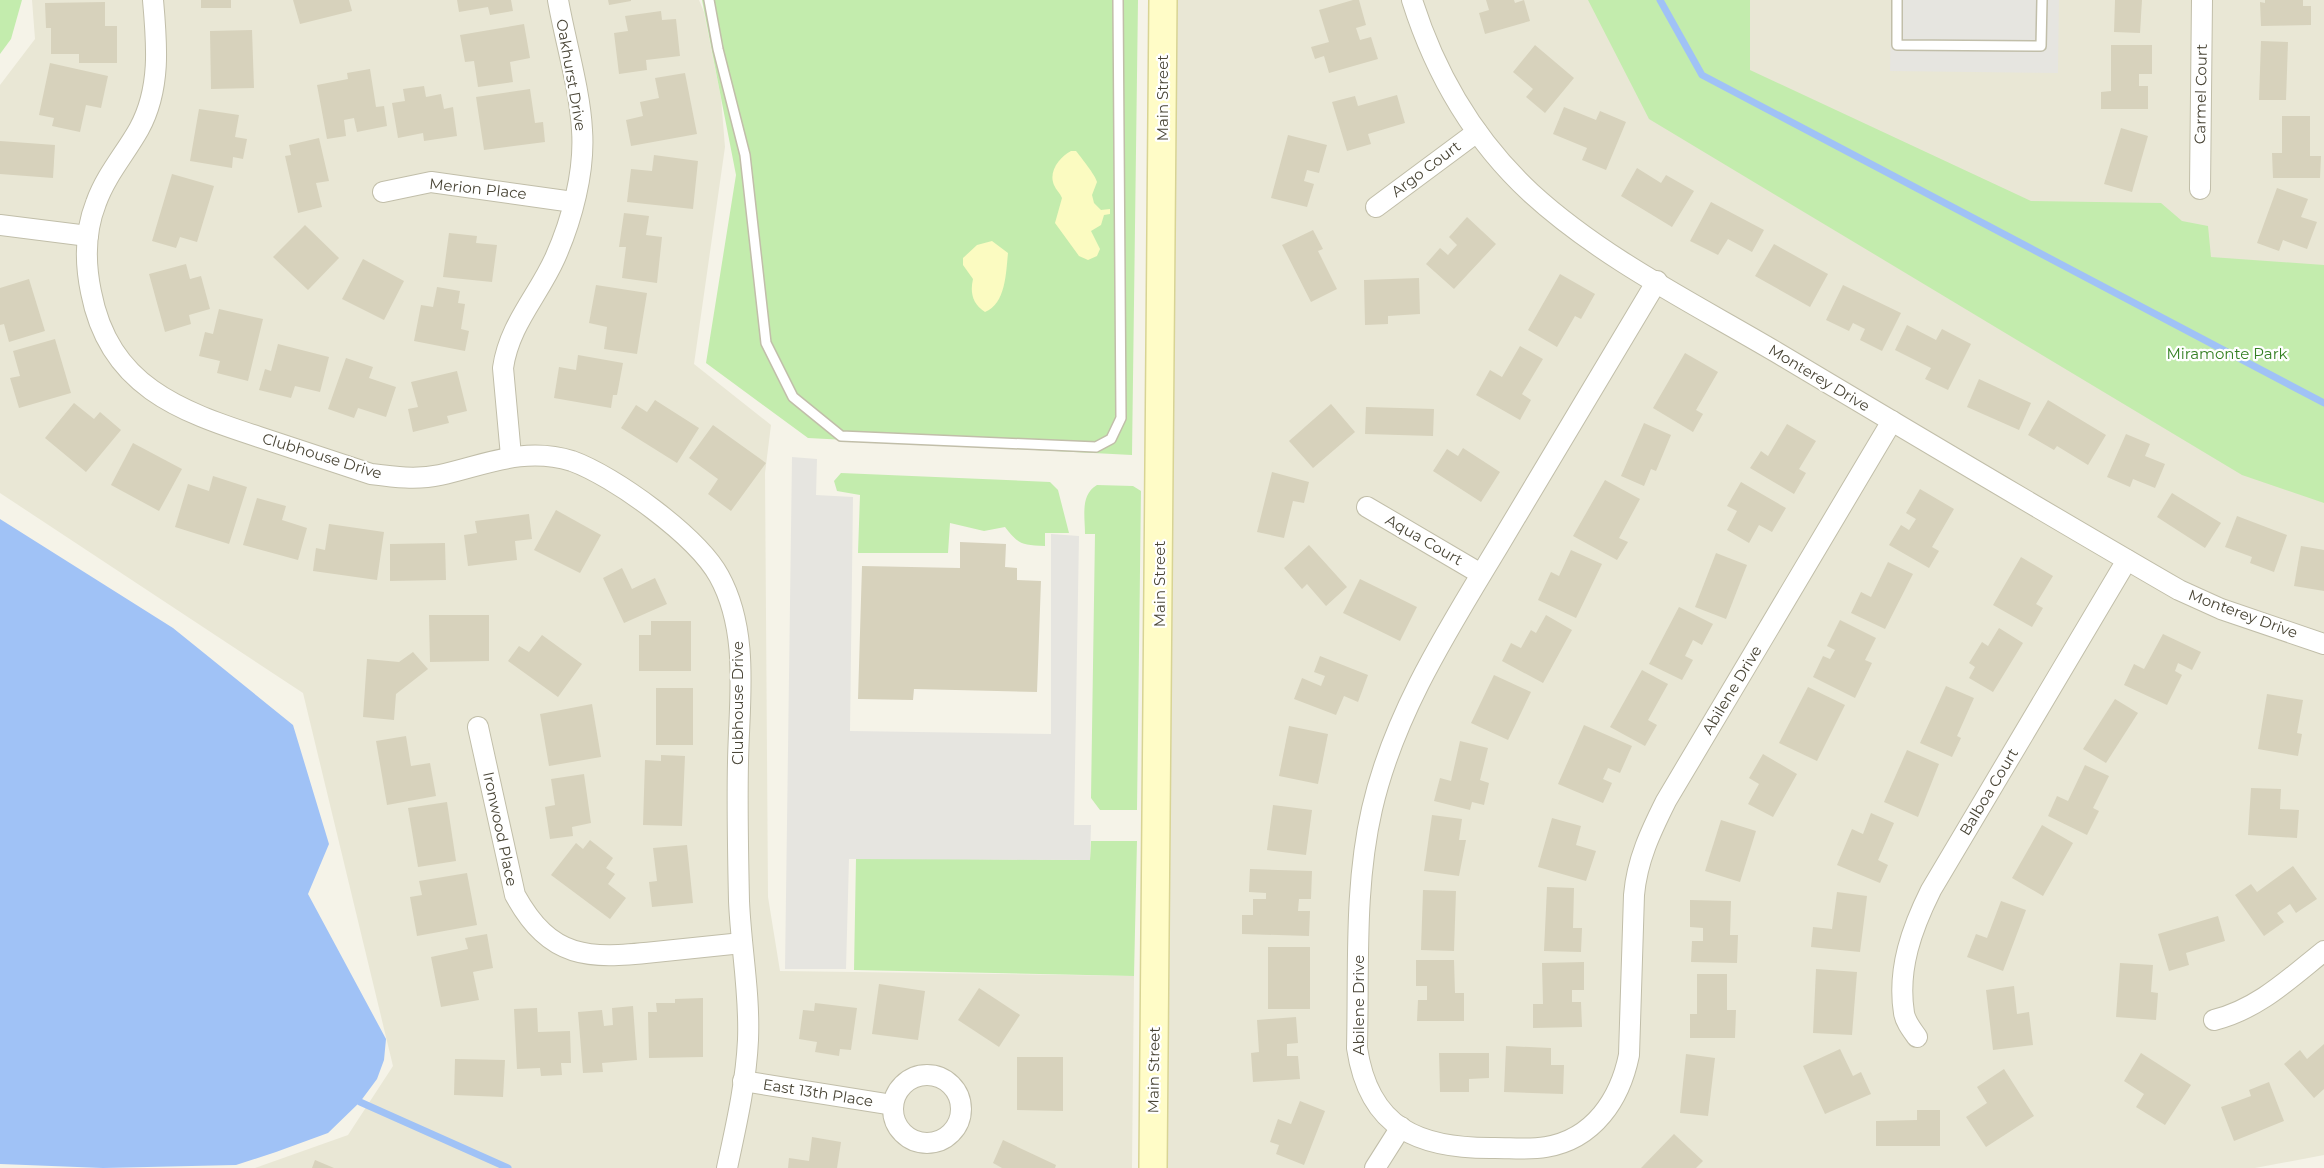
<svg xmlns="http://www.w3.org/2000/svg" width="2324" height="1168" font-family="Montserrat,sans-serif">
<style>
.residential{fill:#e9e7d5}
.green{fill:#c3ecad}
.sand{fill:#fbfbc1}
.parking{fill:#e6e5e0}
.water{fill:#a0c2f6}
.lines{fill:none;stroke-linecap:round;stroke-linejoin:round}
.stream{stroke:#a0c2f6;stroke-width:7}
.building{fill:#d7d2bc}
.lane-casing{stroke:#c1bea9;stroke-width:12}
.street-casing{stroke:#c1bea9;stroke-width:22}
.secondary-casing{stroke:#d8d494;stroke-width:30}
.lane{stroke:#fff;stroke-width:9}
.street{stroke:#fff;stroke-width:20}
.secondary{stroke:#fffcc7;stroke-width:27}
.labels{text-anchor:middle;stroke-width:4.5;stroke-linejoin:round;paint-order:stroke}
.street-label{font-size:15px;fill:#494536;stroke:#fff}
.park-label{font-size:15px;fill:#358024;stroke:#fff}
</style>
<rect width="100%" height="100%" fill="#f5f3e8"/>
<g class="residential">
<path d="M32 0H699L704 12 721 98 725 147 694 364 771 425 765 473 768 897 780 971 1134 976 1132 1168H255L348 1135 393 1066 303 693 0 493V85L35 39Z"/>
<path d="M1164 0H2324V1155L2255 1168H1151Z"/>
</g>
<g class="green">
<path d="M0 0H22L11 39 0 54Z"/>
<path d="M702 0H1138L1132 455 808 438 706 363 736 175Z"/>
<path d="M1588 0H1750V70L2031 201 2161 203 2182 221 2208 226 2211 257 2324 265V503L2242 475 1649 119Z"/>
<path d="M841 473 1050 482 1058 490 1069 533H1045V546C1022 545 1019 545 1005 527L984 531 950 523 948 553H858L860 495 837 491 834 481Z"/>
<path d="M1097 485 1133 486 1141 491 1137 810H1100L1091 798 1095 534H1085C1085 516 1080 495 1097 485Z"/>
<path d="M1091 841H1137L1134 976 854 970 856 858 1090 860Z"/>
</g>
<g class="sand">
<path d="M1071 151H1076C1080 156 1096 176 1097 182L1092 195 1094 203 1101 210 1110 209V214L1104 215 1101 225 1091 231 1100 249 1097 256 1088 260 1079 256 1055 223 1062 198C1060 193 1056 190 1054 185 1048 171 1060 157 1071 151Z"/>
<path d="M992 241 1008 253C1006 272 1006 304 985 312 972 304 970 292 973 279L963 265V258L977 245Z"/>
</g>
<g class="parking">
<path d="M1891 0H2059L2058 73 1890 71Z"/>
<path d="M792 457 817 459 816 495 853 497 850 731 1051 734V534L1079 536 1074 825H1091L1090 860 849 859 846 969H785Z"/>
</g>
<path class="water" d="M0 519 173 628 293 725 329 844 308 894 386 1039 384 1060 377 1079 360 1102 328 1133 276 1152 236 1165 103 1168 0 1164Z"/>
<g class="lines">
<g class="stream">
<path d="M1660 0 1702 75 2324 403"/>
<path d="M360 1102 508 1168"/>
</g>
</g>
<g class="building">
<rect x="201" y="0" width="30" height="8"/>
<path d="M293 0H349L352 11 300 24Z"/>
<path d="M457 0H511L513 11 490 15 488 7 459 12Z"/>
<path d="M608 0H631V1L609 5Z"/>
<path d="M1353 0H1359L1366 25 1356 28 1360 40 1371 37 1378 59 1329 73 1324 56 1315 59 1311 47 1329 42 1319 10Z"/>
<path d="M1486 0H1514L1515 3 1524 0 1530 21 1485 34 1479 13 1489 10Z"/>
<path d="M2115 0H2142L2140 33 2114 32Z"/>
<path d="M2265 0H2303V6H2311V25L2261 26 2260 2 2265 3Z"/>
<path d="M105 2V26H117V63H79V54H51V28H46L45 3Z"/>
<path d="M661 11 662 20 676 19 680 56 646 60 647 70 619 74 614 33 628 31 625 16Z"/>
<path d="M524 24 530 58 510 62 513 82 478 87 474 61 465 62 460 35Z"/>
<path d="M252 30 254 88 211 89 210 31Z"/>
<path d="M2261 41 2288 42 2286 100H2259Z"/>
<path d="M1535 45 1574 78 1545 113 1526 97 1533 89 1513 72Z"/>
<path d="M2111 45H2152V74H2139V86H2148V109H2101V92L2111 91Z"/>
<path d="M50 63 108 76 101 108 86 105 80 132 52 126 54 118 39 115Z"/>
<path d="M370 69 376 107 384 106 387 126 357 132 354 118 344 120 346 136 327 139 317 85 348 79 347 73Z"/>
<path d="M685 73 697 134 631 146 626 120 643 116 640 102 659 98 655 78Z"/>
<path d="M424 86 426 97 441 94 444 109 453 107 457 136 424 141 423 133 398 138 392 103 405 101 403 89Z"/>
<path d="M530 89 535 123 543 122 545 142 484 150 476 97Z"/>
<path d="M1397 95 1405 123 1368 134 1371 144 1347 151 1332 102 1355 96 1358 106Z"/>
<path d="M1564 107 1596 120 1600 111 1626 122 1606 170 1582 160 1587 148 1553 134Z"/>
<path d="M199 109 239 115 235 137 247 139 243 159 233 157 232 168 190 161Z"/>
<path d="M2282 116H2310V156H2321L2320 178H2273L2272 153H2282Z"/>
<path d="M2121 128 2148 136 2132 192 2104 184Z"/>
<path d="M1288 135 1327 145 1319 173 1307 170 1304 181 1314 184 1307 207 1271 198Z"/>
<path d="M319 138 329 181 316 183 322 207 298 213 285 156 291 155 289 145Z"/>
<path d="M0 141 55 145 53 178 0 174Z"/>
<path d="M654 155 698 161 693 209 627 202 631 169 652 171Z"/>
<path d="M1637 168 1661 183 1666 175 1694 191 1672 227 1621 196Z"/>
<path d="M172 174 214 186 197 242 180 237 176 248 152 241Z"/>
<path d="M2277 188 2308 199 2301 217 2317 222 2307 249 2283 240 2279 251 2257 243Z"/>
<path d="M1711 202 1764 230 1752 252 1728 239 1718 255 1690 241Z"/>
<path d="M624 213 649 216 646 235 662 237 657 283 622 278 626 247H619Z"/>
<path d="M1467 217 1496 244 1454 289 1426 264 1440 248 1448 255 1457 245 1449 237Z"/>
<path d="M305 225 339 258 308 290 273 257Z"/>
<path d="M1313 230 1323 249 1318 251 1337 289 1311 302 1282 245Z"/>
<path d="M449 233 477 236 476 243 497 245 492 282 443 277Z"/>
<path d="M1774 244 1828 274 1810 307 1755 276Z"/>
<path d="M363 259 404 281 384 320 342 299Z"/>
<path d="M186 264 190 279 201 276 210 309 189 315 191 324 165 332 149 274Z"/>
<path d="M1560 274 1595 294 1581 319 1575 316 1557 347 1528 330Z"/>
<path d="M1419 278 1420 314 1388 316V324L1365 325 1364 280Z"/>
<path d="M29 279 45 331 9 342 4 324 0 325V288Z"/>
<path d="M596 285 647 293 637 354 604 349 607 327 589 323Z"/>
<path d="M1843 285 1901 313 1882 351 1860 340 1865 329 1853 323 1849 331 1826 320Z"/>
<path d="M437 287 460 291 458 303 465 304 461 329 469 331 465 351 414 341 421 305 433 307Z"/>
<path d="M219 309 263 319 248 381 217 373 220 361 199 356 205 332 213 334Z"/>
<path d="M1907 325 1936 340 1942 329 1971 344 1948 390 1925 379 1931 368 1895 350Z"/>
<path d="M55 339 71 393 19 408 10 378 20 376 13 351Z"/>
<path d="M278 344 329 357 320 392 295 386 291 398 259 390 265 369 271 371Z"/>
<path d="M1520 346 1543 359 1522 394 1531 400 1520 420 1476 395 1490 370 1502 377Z"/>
<path d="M1685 353 1718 372 1696 410 1703 414 1693 432 1653 408Z"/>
<path d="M578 355 623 363 617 395H613L611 408 554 398 559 367 576 370Z"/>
<path d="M346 358 373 367 369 378 396 387 386 417 358 408 354 418 328 409Z"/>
<path d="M457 371 467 411 447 416 449 423 413 432 408 409 418 407 411 382Z"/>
<path d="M1979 379 2031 403 2019 430 1967 407Z"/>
<path d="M655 400 699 428 677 463 621 428 636 405 647 412Z"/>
<path d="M2048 400 2106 435 2088 465 2057 446 2054 450 2028 435Z"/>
<path d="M74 403 94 419 100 412 121 430 86 472 45 438Z"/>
<path d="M1331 404 1355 432 1313 468 1289 441Z"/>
<path d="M1366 407 1434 409 1433 436 1365 434Z"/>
<path d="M1644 423 1671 435 1656 471 1651 469 1644 486 1621 476Z"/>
<path d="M1787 424 1816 441 1799 469 1806 473 1794 494 1750 468 1761 451 1768 456Z"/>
<path d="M713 425 766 463 731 511 708 494 718 479 689 458Z"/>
<path d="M2126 434 2150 444 2145 456 2165 464 2155 488 2133 479 2130 487 2107 477Z"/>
<path d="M133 443 182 469 159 511 111 485Z"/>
<path d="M1463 448 1500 472 1481 502 1433 471 1447 449 1458 456Z"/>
<path d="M1272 472 1309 482 1304 503 1293 501 1284 538 1257 532Z"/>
<path d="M213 476 247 487 229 544 175 527 188 484 209 491Z"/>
<path d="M1605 480 1640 499 1619 538 1628 542 1617 560 1573 536Z"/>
<path d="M1741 482 1786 508 1772 532 1759 525 1749 543 1727 530 1737 511 1727 506Z"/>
<path d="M1920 489 1954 509 1932 547 1939 551 1929 568 1889 545 1901 525 1909 530 1916 519 1906 513Z"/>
<path d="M2172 493 2221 523 2205 548 2157 517Z"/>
<path d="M257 498 286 506 282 520 307 528 298 560 243 545Z"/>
<path d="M556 510 601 535 580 573 534 550Z"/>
<path d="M529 514 532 539 515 541 517 560 468 566 464 535 477 533 475 521Z"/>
<path d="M2237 516 2287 535 2274 572 2250 563 2252 557 2225 547Z"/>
<path d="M329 524 384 532 377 580 313 571 316 548 325 550Z"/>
<path d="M960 542 1006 544 1005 567 1017 568V580L1041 581 1037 692 914 689 913 700 858 699 862 566 960 568Z"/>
<path d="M445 543 446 580 390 581V544Z"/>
<path d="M1309 545 1347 587 1326 606 1307 584 1302 589 1284 568Z"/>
<path d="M2301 546 2324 550V591L2294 586Z"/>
<path d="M1571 550 1602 564 1576 618 1538 600 1551 572 1559 576Z"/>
<path d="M1716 553 1747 565 1726 619 1695 607Z"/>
<path d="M2021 557 2053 576 2036 604 2043 608 2032 627 1993 605Z"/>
<path d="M1888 562 1913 574 1885 629 1851 613 1861 592 1871 597Z"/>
<path d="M622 568 632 589 655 578 667 604 624 623 603 578Z"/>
<path d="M1360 579 1417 607 1400 641 1343 613Z"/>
<path d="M1679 607 1713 624 1702 645 1693 640 1685 656 1693 660 1682 680 1649 664Z"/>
<path d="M429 615H489V661L430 662Z"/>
<path d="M1546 615 1572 630 1543 683 1502 661 1511 643 1521 648 1531 630 1536 633Z"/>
<path d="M1840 620 1876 638 1865 660 1872 663 1855 698 1813 677 1823 656 1830 659 1835 650 1827 646Z"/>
<path d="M651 621H691V671H639V635H651Z"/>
<path d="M1999 628 2023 643 1993 692 1969 678 1975 667 1969 663 1982 642 1988 646Z"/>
<path d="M2163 634 2201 652 2192 670 2178 663 2175 671 2182 675 2167 705 2124 685 2134 664 2144 669Z"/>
<path d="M542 635 582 664 558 697 508 661 519 646 529 652Z"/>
<path d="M413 652 428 669 396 694 394 720 363 717 367 659 399 662Z"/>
<path d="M1320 656 1368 675 1358 702 1344 696 1336 715 1294 699 1302 678 1321 686 1325 676 1314 672Z"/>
<path d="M1642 670 1668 684 1648 720 1657 725 1645 746 1610 727Z"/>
<path d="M1494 675 1531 692 1508 740 1471 723Z"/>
<path d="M1946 686 1974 698 1957 736 1961 738 1952 757 1920 743Z"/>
<path d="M1808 687 1845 705 1817 761 1779 743Z"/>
<rect x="656" y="688" width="37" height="57"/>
<path d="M2267 694 2303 700 2297 733 2302 734 2298 756 2258 749Z"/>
<path d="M2115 699 2138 713 2106 763 2083 749Z"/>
<path d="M592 704 601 757 549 766 540 714Z"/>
<path d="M1584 725 1632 746 1620 773 1608 768 1603 779 1612 783 1603 803 1558 784Z"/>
<path d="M1289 726 1328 734 1318 784 1279 776Z"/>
<path d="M406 736 411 766 430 763 436 796 387 805 376 741Z"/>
<path d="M1460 741 1488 748 1480 780 1489 783 1484 805 1472 802 1470 810 1434 801 1440 778 1451 781Z"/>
<path d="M1907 750 1939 764 1918 817 1884 802Z"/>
<path d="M1763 754 1797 774 1773 817 1748 804 1759 784 1749 778Z"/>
<path d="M661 755 685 756 682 826 643 825 645 760 661 761Z"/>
<path d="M2085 765 2109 776 2093 808 2099 811 2087 835 2048 816 2057 796 2068 801Z"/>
<path d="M584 774 591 823 572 827 573 836 550 839 545 807 555 805 551 779Z"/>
<path d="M2251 788 2281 789 2280 809 2299 810 2297 838 2248 835Z"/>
<path d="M447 802 456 861 418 867 408 808Z"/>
<path d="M1273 805 1312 810 1306 855 1267 850Z"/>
<path d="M1871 813 1894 823 1878 860 1888 865 1880 883 1837 865 1852 829 1863 834Z"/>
<path d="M1432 815 1462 819 1459 840H1466L1459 876 1424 871Z"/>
<path d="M1552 818 1581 826 1576 845 1596 851 1586 881 1538 867Z"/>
<path d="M1721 820 1756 831 1740 882 1705 871Z"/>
<path d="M2042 825 2073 843 2043 896 2012 878Z"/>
<path d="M590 840 613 858 606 868 615 874 608 884 626 898 610 919 551 875 576 843 583 849Z"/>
<path d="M687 845 693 903 652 907 649 882 657 881 653 848Z"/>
<path d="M2293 866 2317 899 2296 913 2290 904 2277 913 2284 922 2264 936 2235 895 2251 884 2257 892Z"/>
<path d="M1250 869 1312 871 1311 899H1299L1298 911H1310L1309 936 1242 934V915H1253V899H1266V893L1249 892Z"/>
<path d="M467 873 477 925 417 936 410 897 422 895 419 881Z"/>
<path d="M1547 887 1574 888 1573 928H1582L1581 952 1544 951Z"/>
<path d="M1423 890 1456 891 1454 951 1421 950Z"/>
<path d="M1837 892 1867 896 1860 952 1811 947 1813 927 1832 929Z"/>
<path d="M1690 900 1731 901 1730 935H1738L1737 963 1691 962 1692 941H1703V928L1690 927Z"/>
<path d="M2001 901 2026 910 2003 971 1967 957 1976 934 1987 938Z"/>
<path d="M2218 916 2225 941 2186 953 2189 965 2169 971 2158 934Z"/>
<path d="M487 934 493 968 473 972 479 1000 441 1007 431 957 468 949 465 938Z"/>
<rect x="1268" y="947" width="42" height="62"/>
<path d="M1416 960H1454L1455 993H1464V1021H1417L1418 1000H1427V986H1416Z"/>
<path d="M1584 962V990H1572V1002H1581L1582 1027 1533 1028V1004H1543L1542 963Z"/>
<path d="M2120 963 2153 965 2151 992 2158 993 2156 1020 2116 1017Z"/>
<path d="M1816 969 1857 972 1852 1035 1813 1033Z"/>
<path d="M1697 974H1727V1010H1736L1735 1038H1690V1014H1697Z"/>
<path d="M879 984 925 991 918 1040 872 1034Z"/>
<path d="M2014 986 2017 1014 2029 1012 2033 1045 1993 1050 1986 990Z"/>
<path d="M979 988 1020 1015 999 1047 958 1020Z"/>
<path d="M703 998V1057L649 1058 648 1012H657L656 1003H675V999Z"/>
<path d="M815 1003 857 1008 851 1050 840 1049 839 1056 815 1052 817 1042 799 1039 803 1010 814 1011Z"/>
<path d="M633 1006 637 1060 602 1063 603 1072 583 1073 578 1012 602 1010 604 1026 613 1025 612 1008Z"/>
<path d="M537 1008 538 1032 570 1031 571 1063H561L562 1075 541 1076 540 1068 517 1069 514 1009Z"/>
<path d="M1296 1017 1298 1043 1287 1044V1056H1298L1300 1079 1253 1082 1251 1053 1259 1052 1257 1020Z"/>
<path d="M2324 1044V1089L2314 1098 2284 1064 2300 1050 2307 1059Z"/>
<path d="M1506 1046 1551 1048V1065H1564L1563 1094 1504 1092Z"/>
<path d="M1840 1049 1853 1076 1861 1072 1871 1094 1825 1114 1803 1066Z"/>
<path d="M1439 1053H1489V1078L1469 1079V1092H1440Z"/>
<path d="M2141 1053 2191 1085 2165 1125 2136 1107 2144 1094 2124 1081Z"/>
<path d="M1686 1054 1715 1058 1708 1116 1680 1113Z"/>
<path d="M1017 1057H1063V1111L1017 1110Z"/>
<path d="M455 1059 505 1060 503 1097 454 1095Z"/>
<path d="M2004 1069 2034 1116 1986 1147 1966 1117 1987 1103 1977 1087Z"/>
<path d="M2269 1082 2284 1121 2234 1141 2221 1107 2251 1096 2249 1090Z"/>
<path d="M1300 1101 1325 1111 1304 1165 1276 1154 1279 1145 1270 1142 1278 1119 1291 1124Z"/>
<path d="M1917 1110H1940V1146H1876V1121L1917 1120Z"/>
<path d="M1674 1134 1703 1161 1696 1168H1641Z"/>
<path d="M812 1137 841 1142 837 1168H788L789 1158 809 1161Z"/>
<path d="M1003 1140 1056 1165 1055 1168H1002L993 1163Z"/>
<path d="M315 1160 334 1168H312Z"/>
</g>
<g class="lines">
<defs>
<g id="lane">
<path d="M709 0 718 49 745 155 766 343 793 397 841 436 1096 447 1111 439 1121 418 1118 0"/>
<path d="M1897 0V45L2041 46 2042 0"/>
</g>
<g id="street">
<path d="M153 0C157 44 161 89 139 129 125 154 106 175 96 203 85 231 85 263 91 292 109 386 179 411 259 437 296 449 334 462 371 474 394 477 417 480 440 475 485 465 524 446 572 461 614 476 697 536 719 576 750 632 739 701 738 762 737 808 738 855 739 901 741 948 750 993 748 1040 746 1083 736 1126 727 1168"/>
<path d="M1412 0C1435 73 1474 140 1531 193 1602 258 1693 303 1776 352 1910 432 2044 512 2179 590L2221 609 2324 644"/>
<path d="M2200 189 2202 0"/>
<path d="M383 192 431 182 573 202"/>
<path d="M1376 207 1477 132"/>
<path d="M0 225 88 236"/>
<path d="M1657 281C1604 369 1551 457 1499 545 1449 628 1394 713 1372 809 1354 887 1359 968 1357 1048 1369 1129 1420 1149 1495 1148 1512 1148 1529 1150 1546 1147 1594 1139 1620 1099 1629 1055L1634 895C1637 860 1651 831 1666 801L1892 421"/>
<path d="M511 456 503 368C509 325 538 296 555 258 572 220 585 171 582 130 580 90 565 40 558 0"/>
<path d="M1367 507 1481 574"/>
<path d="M478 727 515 895C551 960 588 959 655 952 684 949 713 946 742 943"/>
<path d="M2214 1020C2258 1009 2289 979 2324 951"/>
<path d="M1917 1037C1912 1030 1905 1021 1904 1013 1897 969 1912 928 1931 890L2127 560"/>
<circle cx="927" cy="1109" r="34"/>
<path d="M743 1081 893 1105"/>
<path d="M1375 1168 1401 1127"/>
</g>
<path id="secondary" d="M1153 1168 1163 0"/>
</defs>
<use href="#lane" class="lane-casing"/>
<use href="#street" class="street-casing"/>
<use href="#secondary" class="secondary-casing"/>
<use href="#lane" class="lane"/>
<use href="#street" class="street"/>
<use href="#secondary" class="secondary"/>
</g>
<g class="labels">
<g class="street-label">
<text transform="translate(571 75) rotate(80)" y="5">Oakhurst Drive</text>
<text transform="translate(2201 94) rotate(-89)" y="5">Carmel Court</text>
<text transform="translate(1163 98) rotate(-90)" y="5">Main Street</text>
<text transform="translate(1426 169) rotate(-37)" y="5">Argo Court</text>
<text transform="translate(478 189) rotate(6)" y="5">Merion Place</text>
<text transform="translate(1819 378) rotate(31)" y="5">Monterey Drive</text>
<text transform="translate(322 456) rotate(17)" y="5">Clubhouse Drive</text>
<text transform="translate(1424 540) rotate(30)" y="5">Aqua Court</text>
<text transform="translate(1160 584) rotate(-90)" y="5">Main Street</text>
<text transform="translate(2243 614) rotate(20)" y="5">Monterey Drive</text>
<text transform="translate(1732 690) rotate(-59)" y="5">Abilene Drive</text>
<text transform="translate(738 703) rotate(-90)" y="5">Clubhouse Drive</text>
<text transform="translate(1989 792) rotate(-59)" y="5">Balboa Court</text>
<text transform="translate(500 829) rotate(78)" y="5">Ironwood Place</text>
<text transform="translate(1359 1005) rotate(-90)" y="5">Abilene Drive</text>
<text transform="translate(1154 1070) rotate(-89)" y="5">Main Street</text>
<text transform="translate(818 1093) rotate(9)" y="5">East 13th Place</text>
</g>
<g class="park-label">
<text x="2227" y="359">Miramonte Park</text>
</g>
</g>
</svg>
